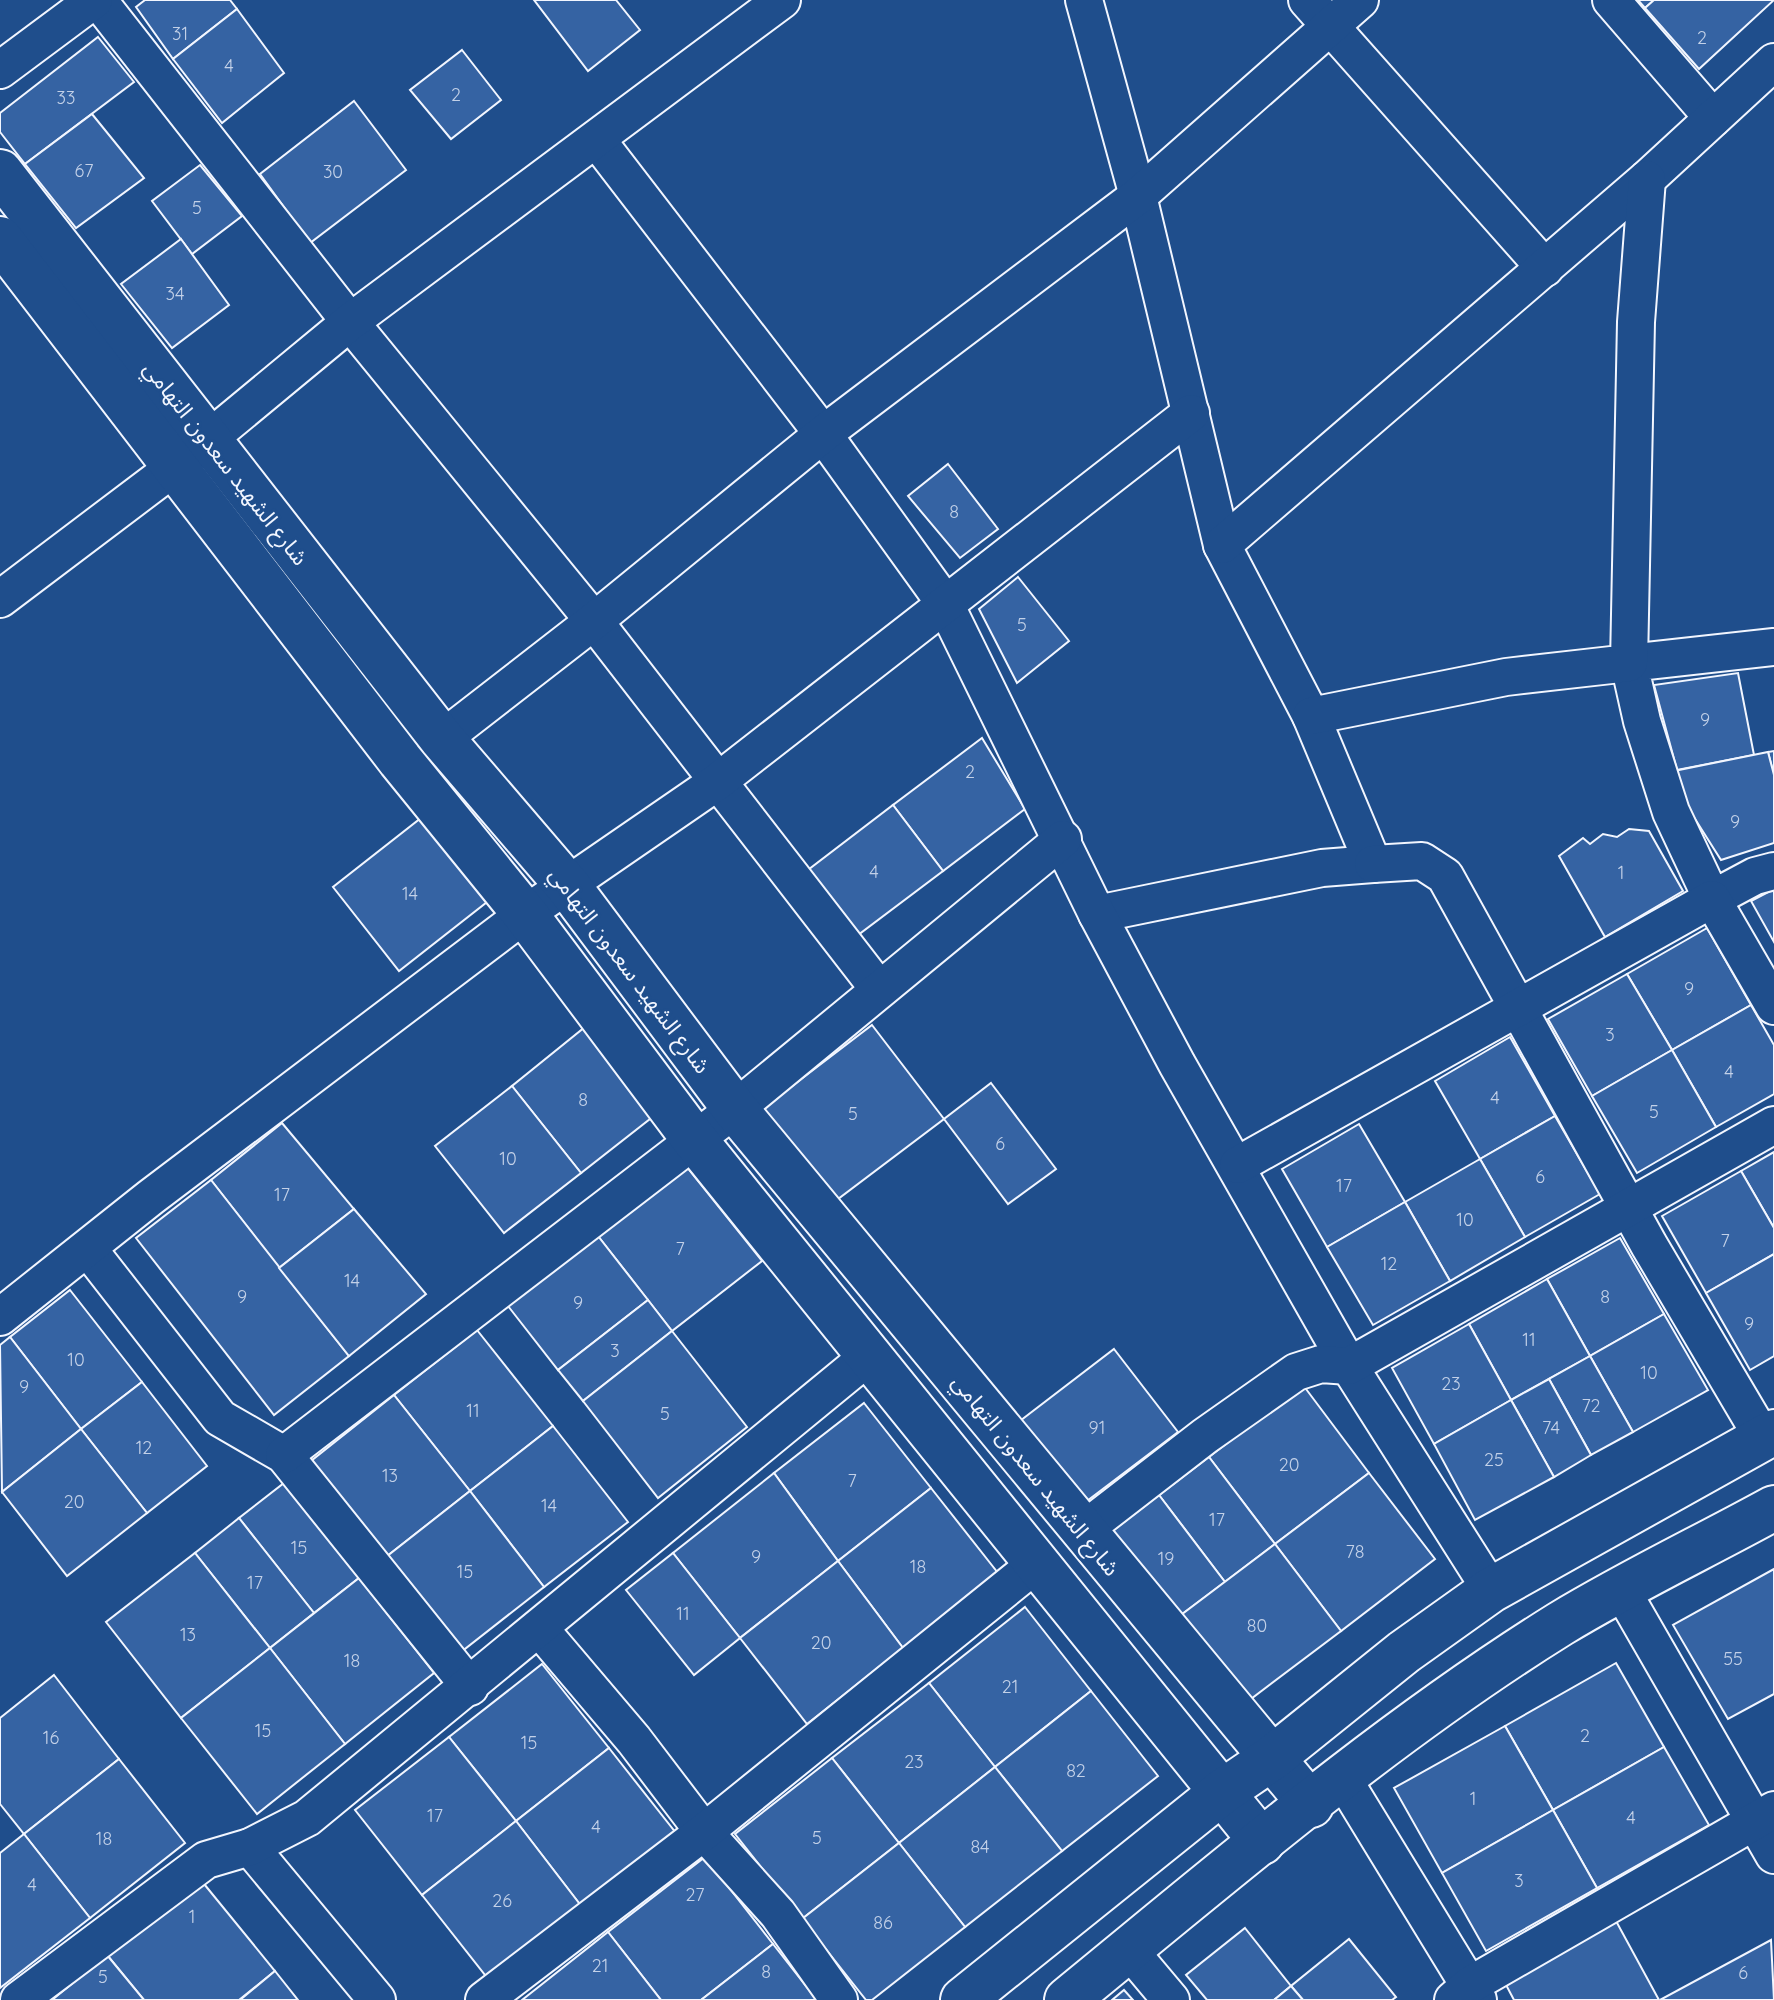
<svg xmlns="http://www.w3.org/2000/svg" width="1774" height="2000" font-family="Quicksand,'Noto Sans Arabic',sans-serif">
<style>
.building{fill:#3563a3;stroke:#f2f6ff;stroke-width:2}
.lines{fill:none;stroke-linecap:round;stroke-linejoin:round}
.street-casing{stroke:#f2f6ff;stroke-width:40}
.secondary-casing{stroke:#f2f6ff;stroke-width:48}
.street{stroke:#1f4e8c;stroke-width:36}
.secondary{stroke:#1f4e8c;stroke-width:44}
.labels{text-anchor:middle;stroke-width:6;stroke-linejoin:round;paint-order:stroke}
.number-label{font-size:18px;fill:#c3d1e8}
.street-label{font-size:22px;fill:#f2f6ff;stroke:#1f4e8c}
</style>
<rect width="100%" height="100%" fill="#1f4e8c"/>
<g class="building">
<path d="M145 0H230L237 9 173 59 136 7Z"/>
<path d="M534 0H616L640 30 588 71Z"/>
<path d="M1638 0H1654L1645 8Z"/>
<path d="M1654 0H1774L1699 69 1645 8Z"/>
<path d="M237 9 284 73 222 123 173 59Z"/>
<path d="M98 37 134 82 25 164 0 132V113Z"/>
<path d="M462 50 501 100 451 139 410 90Z"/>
<path d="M354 101 406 170 310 243 260 174Z"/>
<path d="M92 114 144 178 76 228 25 164Z"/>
<path d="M200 165 242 216 192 254 152 201Z"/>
<path d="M181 239 229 305 172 348 121 284Z"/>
<path d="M948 464 998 529 960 558 908 496Z"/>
<path d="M1018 577 1069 641 1017 683 979 609Z"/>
<path d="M1738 673 1754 755 1677 770 1654 685Z"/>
<path d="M982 738 1025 809 943 871 893 805Z"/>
<path d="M1774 751V775L1768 752Z"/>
<path d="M1768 752 1774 775V843L1721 860 1683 800 1674 771Z"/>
<path d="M893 805 943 871 854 938 804 873Z"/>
<path d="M421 818 487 902 399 971 333 887Z"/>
<path d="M1629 829 1649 831 1683 891 1605 937 1559 856 1583 838 1590 844 1603 834 1617 837Z"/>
<path d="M1774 889V942L1751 901Z"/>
<path d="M1707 928 1751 1005 1672 1050 1627 974Z"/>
<path d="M1627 974 1672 1050 1592 1096 1548 1019Z"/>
<path d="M1751 1005 1774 1045V1094L1716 1127 1672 1050Z"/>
<path d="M872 1025 944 1119 834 1202 762 1109Z"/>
<path d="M585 1027 655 1115 581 1173 512 1086Z"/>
<path d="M1510 1037 1555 1116 1480 1159 1435 1081Z"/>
<path d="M1672 1050 1716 1127 1637 1173 1592 1096Z"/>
<path d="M991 1083 1056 1169 1008 1204 944 1119Z"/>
<path d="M512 1086 581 1173 504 1233 435 1146Z"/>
<path d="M1555 1116 1600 1194 1525 1237 1480 1159Z"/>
<path d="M282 1123 354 1209 279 1268 211 1180Z"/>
<path d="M1359 1124 1405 1202 1327 1247 1282 1169Z"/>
<path d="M1774 1152V1228L1741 1171Z"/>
<path d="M1480 1159 1525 1237 1450 1281 1405 1202Z"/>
<path d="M686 1166 762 1261 672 1331 598 1236Z"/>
<path d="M1741 1171 1774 1228V1254L1706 1293 1662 1216Z"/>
<path d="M211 1180 349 1356 274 1415 136 1238Z"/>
<path d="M1405 1202 1450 1281 1373 1325 1327 1247Z"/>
<path d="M354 1209 426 1294 349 1356 279 1268Z"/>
<path d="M598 1236 648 1300 558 1370 508 1306Z"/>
<path d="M1620 1238 1664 1314 1590 1356 1547 1279Z"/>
<path d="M1774 1254V1356L1750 1370 1706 1293Z"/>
<path d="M1547 1279 1590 1356 1511 1400 1469 1324Z"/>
<path d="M70 1290 142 1382 81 1429 10 1337Z"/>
<path d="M648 1300 672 1331 583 1401 558 1370Z"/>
<path d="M1664 1314 1708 1390 1633 1432 1590 1356Z"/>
<path d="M1469 1324 1511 1400 1434 1444 1392 1368Z"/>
<path d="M477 1330 553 1426 470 1491 394 1395Z"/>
<path d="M672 1331 747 1427 658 1498 583 1401Z"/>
<path d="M10 1337 81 1429 2 1492 0 1345Z"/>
<path d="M1114 1349 1178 1432 1079 1507 1016 1424Z"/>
<path d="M1590 1356 1633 1432 1591 1455 1549 1379Z"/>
<path d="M1549 1379 1591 1455 1554 1477 1511 1400Z"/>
<path d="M142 1382 207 1466 147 1513 81 1429Z"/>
<path d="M1303 1385 1369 1473 1275 1544 1209 1457Z"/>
<path d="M394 1395 470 1491 386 1557 311 1461Z"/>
<path d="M1511 1400 1554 1477 1475 1520 1434 1444Z"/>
<path d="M864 1403 931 1488 838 1561 774 1473Z"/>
<path d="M553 1426 628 1522 544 1587 470 1491Z"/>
<path d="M81 1429 147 1513 67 1576 2 1492Z"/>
<path d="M1209 1457 1275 1544 1225 1582 1159 1495Z"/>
<path d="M774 1473 838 1561 740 1638 673 1553Z"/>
<path d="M1369 1473 1435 1559 1341 1631 1275 1544Z"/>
<path d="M284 1483 359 1578 314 1613 239 1518Z"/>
<path d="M931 1488 998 1573 903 1648 838 1561Z"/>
<path d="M470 1491 544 1587 461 1652 386 1557Z"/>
<path d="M1159 1495 1225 1582 1173 1621 1107 1535Z"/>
<path d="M239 1518 314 1613 270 1648 195 1553Z"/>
<path d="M1275 1544 1341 1631 1239 1708 1173 1621Z"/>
<path d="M195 1553 270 1648 181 1718 106 1622Z"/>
<path d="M673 1553 740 1638 694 1675 626 1590Z"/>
<path d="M838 1561 903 1648 807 1724 740 1638Z"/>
<path d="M1774 1569V1694L1728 1719 1673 1625Z"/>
<path d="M359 1578 434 1673 345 1744 270 1648Z"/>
<path d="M1025 1607 1091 1691 995 1767 929 1683Z"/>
<path d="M270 1648 345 1744 257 1814 181 1718Z"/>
<path d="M1616 1663 1664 1747 1553 1810 1505 1726Z"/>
<path d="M542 1664 609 1748 516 1821 449 1737Z"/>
<path d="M54 1675 119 1759 24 1834 0 1804V1718Z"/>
<path d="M929 1683 995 1767 899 1843 832 1758Z"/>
<path d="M1091 1691 1158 1776 1062 1851 995 1767Z"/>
<path d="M1505 1726 1553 1810 1442 1873 1394 1788Z"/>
<path d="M449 1737 516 1821 422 1895 355 1810Z"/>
<path d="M1664 1747 1709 1825 1597 1888 1553 1810Z"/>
<path d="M609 1748 676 1833 582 1907 516 1821Z"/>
<path d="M832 1758 899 1843 802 1919 735 1834Z"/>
<path d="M119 1759 185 1843 90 1918 24 1834Z"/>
<path d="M995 1767 1062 1851 965 1927 899 1843Z"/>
<path d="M1553 1810 1597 1888 1486 1951 1442 1873Z"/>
<path d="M516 1821 582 1907 489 1980 422 1895Z"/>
<path d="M24 1834 90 1918 0 1988V1853Z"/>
<path d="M899 1843 965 1927 872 2000H866L802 1919Z"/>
<path d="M705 1857 773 1944 701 2000H661L608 1932Z"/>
<path d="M200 1879 275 1971 239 2000H144L107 1955Z"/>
<path d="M1616 1921 1659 2000H1514L1505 1983Z"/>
<path d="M1245 1928 1291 1986 1274 2000H1207L1186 1975Z"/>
<path d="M608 1932 661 2000H522Z"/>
<path d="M1349 1939 1396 1997 1392 2000H1303L1291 1986Z"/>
<path d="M1771 1940 1774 2000H1660Z"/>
<path d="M773 1944 817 2000H701Z"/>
<path d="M107 1955 144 2000H52Z"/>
<path d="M275 1971 298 2000H240Z"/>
<path d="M1291 1986 1303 2000H1274Z"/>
<path d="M1124 1990 1133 2000H1112Z"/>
</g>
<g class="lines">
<defs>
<g id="street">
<path d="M98 0 350 322 594 621 878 988"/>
<path d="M1084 0 1138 196 1222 545 1311 716 1373 864 1322 868 1097 914"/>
<path d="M1307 0 1545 268"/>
<path d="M1611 0 1713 118"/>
<path d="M0 70 94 0"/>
<path d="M597 140 823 434 944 602 1097 914 1177 1064 1349 1366 1491 1590"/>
<path d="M1222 545 1647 179 1774 62"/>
<path d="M0 599 176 466 350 322 782 0"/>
<path d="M1774 647 1629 663 1642 721 1671 812 1712 899 1755 876 1774 871"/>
<path d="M1311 716 1506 677 1629 663 1636 322 1647 179"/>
<path d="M442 739 594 621 823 434 1138 196 1360 0"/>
<path d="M1373 864 1422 861 1445 876 1649 1245 1763 1438"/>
<path d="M1238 1165 1712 899 1774 1006"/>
<path d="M89 1250 220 1418 284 1455 470 1687"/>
<path d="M0 1317 151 1197 525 914 717 782 1191 413"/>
<path d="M284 1455 735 1109 1063 839"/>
<path d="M1082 1531 1205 1436 1296 1372 1321 1364 1349 1366 1774 1125"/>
<path d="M1622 1591 1774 1855"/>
<path d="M539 1628 634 1740 704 1832 778 1914 839 2000"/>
<path d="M1343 1779 1478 2000"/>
<path d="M250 1847 377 2000"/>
<path d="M1129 1950 1171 2000"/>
<path d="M19 2000 206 1860 250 1847 307 1818 869 1356"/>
<path d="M484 2000 704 1832 1036 1564"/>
<path d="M1453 2000 1470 1985 1774 1810"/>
</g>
<g id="secondary">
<path d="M0 172 442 739 568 886 735 1109 1311 1805"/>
<path d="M0 239 400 760 525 914 694 1139 1262 1842"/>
<path d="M963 2000 1222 1792 1272 1758 1404 1652 1491 1590 1774 1432"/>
<path d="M1067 2000C1226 1870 1385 1733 1560 1624 1629 1582 1703 1547 1774 1508"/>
</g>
</defs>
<use href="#street" class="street-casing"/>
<use href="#secondary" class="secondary-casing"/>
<use href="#street" class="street"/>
<use href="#secondary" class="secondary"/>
</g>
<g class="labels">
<g class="number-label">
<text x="180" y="40">31</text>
<text x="1702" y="44">2</text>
<text x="229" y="72">4</text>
<text x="456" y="101">2</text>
<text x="66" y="104">33</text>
<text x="84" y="177">67</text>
<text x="333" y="178">30</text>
<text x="197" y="214">5</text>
<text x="175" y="300">34</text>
<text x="954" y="518">8</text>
<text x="1022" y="631">5</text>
<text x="1705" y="726">9</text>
<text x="970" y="778">2</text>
<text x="1735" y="828">9</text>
<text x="874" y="878">4</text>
<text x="1621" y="879">1</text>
<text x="410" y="900">14</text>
<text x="1689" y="995">9</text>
<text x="1610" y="1041">3</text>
<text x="1729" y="1078">4</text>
<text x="1495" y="1104">4</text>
<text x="583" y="1106">8</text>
<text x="1654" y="1118">5</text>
<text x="853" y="1120">5</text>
<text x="1000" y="1150">6</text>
<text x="508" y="1165">10</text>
<text x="1540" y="1183">6</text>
<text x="1344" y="1192">17</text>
<text x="282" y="1201">17</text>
<text x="1465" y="1226">10</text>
<text x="1725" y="1247">7</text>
<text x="680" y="1255">7</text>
<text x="1389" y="1270">12</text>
<text x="352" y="1287">14</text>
<text x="242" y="1303">9</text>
<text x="1605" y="1303">8</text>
<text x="578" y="1309">9</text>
<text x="1749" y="1330">9</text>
<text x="1529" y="1346">11</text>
<text x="615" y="1357">3</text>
<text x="76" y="1366">10</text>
<text x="1649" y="1379">10</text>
<text x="1451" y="1390">23</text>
<text x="24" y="1393">9</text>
<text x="1591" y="1412">72</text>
<text x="473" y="1417">11</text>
<text x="665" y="1420">5</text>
<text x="1097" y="1434">91</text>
<text x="1551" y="1434">74</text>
<text x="144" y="1454">12</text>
<text x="1494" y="1466">25</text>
<text x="1289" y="1471">20</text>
<text x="390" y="1482">13</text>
<text x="852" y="1487">7</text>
<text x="74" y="1508">20</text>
<text x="549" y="1512">14</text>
<text x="1217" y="1526">17</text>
<text x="299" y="1554">15</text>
<text x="1355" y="1558">78</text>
<text x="756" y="1563">9</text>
<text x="1166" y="1565">19</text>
<text x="918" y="1573">18</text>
<text x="465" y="1578">15</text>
<text x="255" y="1589">17</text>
<text x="683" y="1620">11</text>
<text x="1257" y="1632">80</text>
<text x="188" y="1641">13</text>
<text x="821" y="1649">20</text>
<text x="1733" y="1665">55</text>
<text x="352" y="1667">18</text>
<text x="1010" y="1693">21</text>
<text x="263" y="1737">15</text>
<text x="1585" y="1742">2</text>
<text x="51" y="1744">16</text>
<text x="529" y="1749">15</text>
<text x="914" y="1768">23</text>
<text x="1076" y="1777">82</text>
<text x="1473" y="1805">1</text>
<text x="435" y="1822">17</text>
<text x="1631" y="1824">4</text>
<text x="596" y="1833">4</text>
<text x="817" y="1844">5</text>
<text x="104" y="1845">18</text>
<text x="980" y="1853">84</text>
<text x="1519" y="1887">3</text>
<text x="32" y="1891">4</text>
<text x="695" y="1901">27</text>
<text x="502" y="1907">26</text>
<text x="192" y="1923">1</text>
<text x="883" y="1929">86</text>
<text x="600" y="1972">21</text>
<text x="766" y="1978">8</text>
<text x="1743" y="1979">6</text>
<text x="103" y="1983">5</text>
</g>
<g class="street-label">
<text transform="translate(226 463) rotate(52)" y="8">شارع الشهيد سعدون التهامي</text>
<text transform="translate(630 970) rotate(53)" y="8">شارع الشهيد سعدون التهامي</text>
<text transform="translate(1036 1475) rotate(51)" y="8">شارع الشهيد سعدون التهامي</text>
</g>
</g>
</svg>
